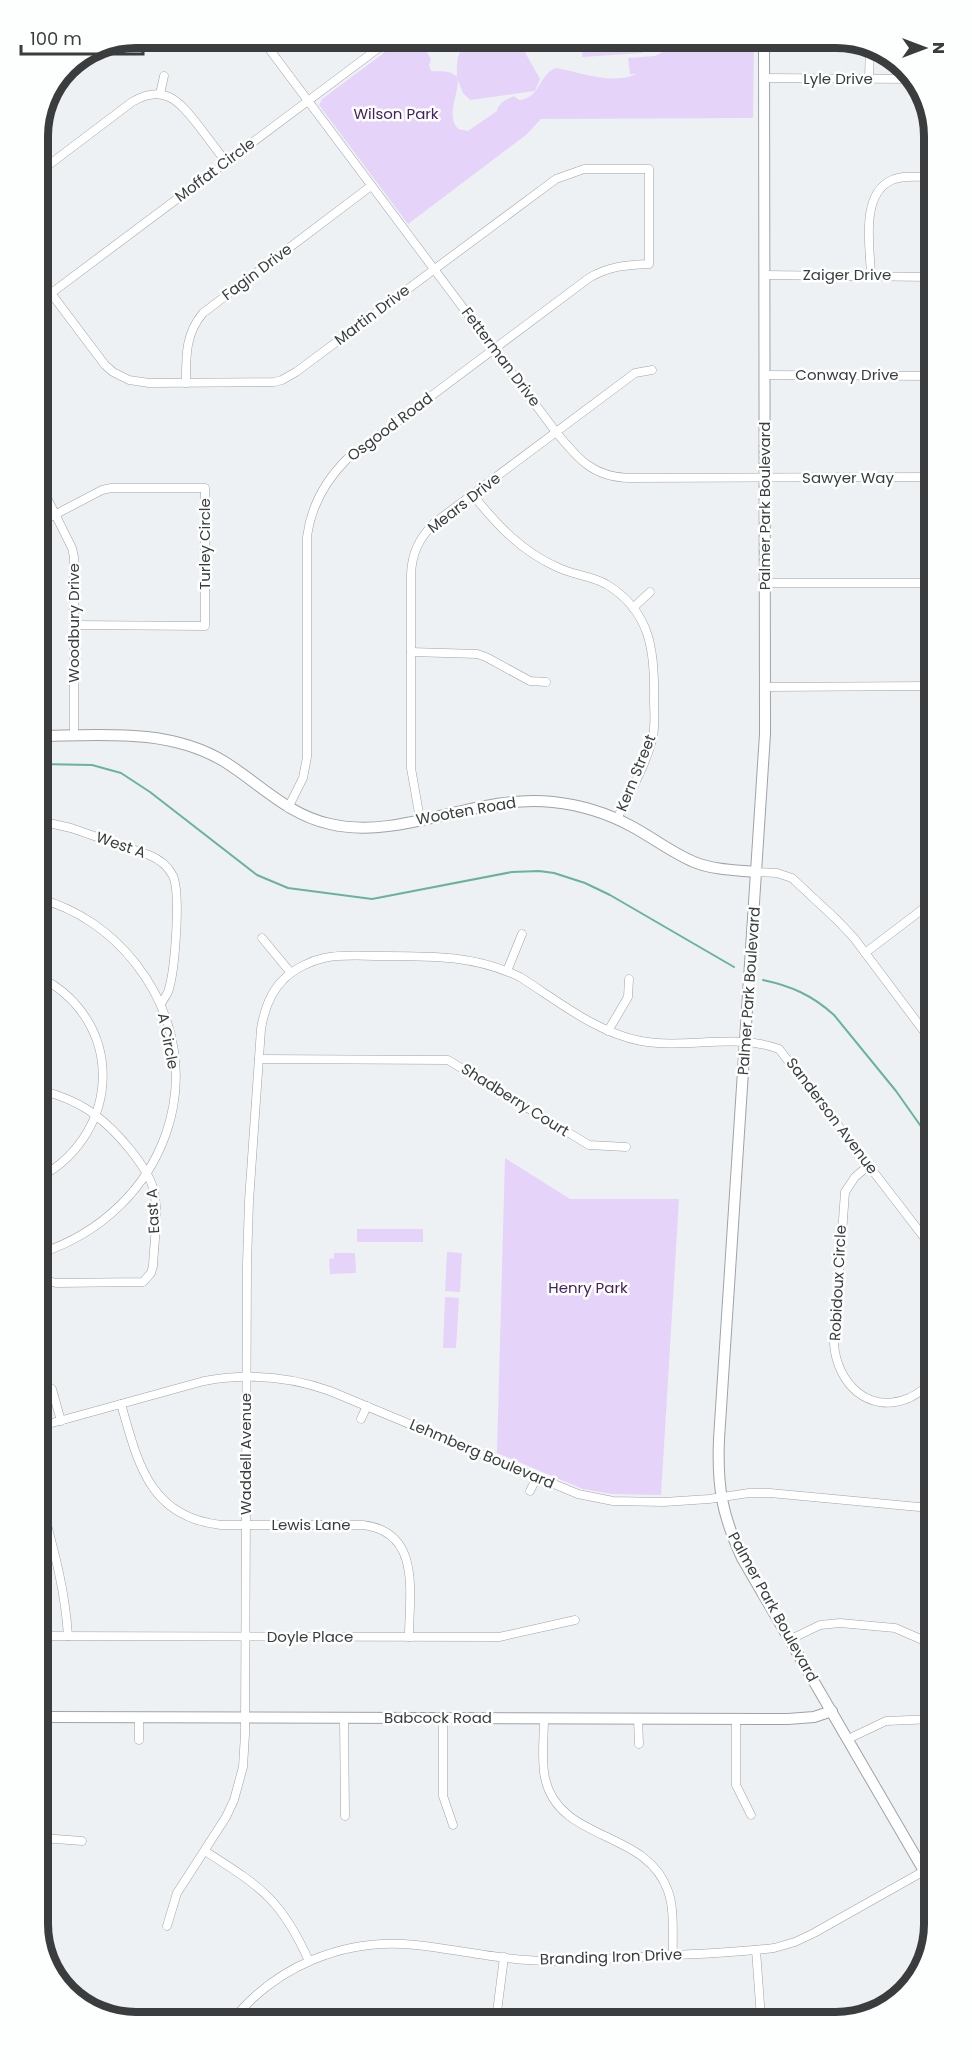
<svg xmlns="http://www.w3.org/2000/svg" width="972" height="2060" font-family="Poppins,sans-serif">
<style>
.green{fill:#e6d3fa}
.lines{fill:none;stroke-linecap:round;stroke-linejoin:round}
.stream{stroke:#6ab399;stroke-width:2}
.street-casing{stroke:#9fa3a6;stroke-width:9}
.secondary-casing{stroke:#9fa3a6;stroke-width:12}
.street{stroke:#fff;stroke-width:8}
.secondary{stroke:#fff;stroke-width:10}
.labels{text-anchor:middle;stroke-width:5;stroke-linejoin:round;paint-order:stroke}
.street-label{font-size:15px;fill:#3a3c3d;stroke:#fdfefe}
.park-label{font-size:15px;fill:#462162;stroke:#fdfefe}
.rim{fill:none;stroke:#3a3c3d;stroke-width:8}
</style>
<rect width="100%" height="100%" fill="#edf1f4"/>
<g class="green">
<path d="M404 38H439L435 44 427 47V52L431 59 429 65 431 71C441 72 449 69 457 77 456 62 458 49 469 38H517L540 79 535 91 470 100 463 93 458 80C458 96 446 115 458 129L468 131 497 111C499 102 506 100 514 96L519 100C540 99 539 74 556 68 582 73 612 85 637 74H630L628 58 655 56 673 46 668 44 666 38H690L687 40 693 38H754L753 118 541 119 526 135 408 224 319 105 322 99Z"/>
<path d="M628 40 632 43 642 42 644 50 642 53 582 57 583 45Z"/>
<path d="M505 1158 570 1199H679L661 1495 612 1494 583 1489 497 1453Z"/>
<rect x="357" y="1229" width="66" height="13"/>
<path d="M447 1252 462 1253 460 1292 445 1291Z"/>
<path d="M334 1253H355L356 1273 330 1274 329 1259 334 1258Z"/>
<path d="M445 1297 459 1298 456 1348H443Z"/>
</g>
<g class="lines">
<g class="stream">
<path d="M39 764 92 765 121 773 150 792 257 875 288 888 372 899 512 872 539 871 554 873 585 883 610 895 734 967"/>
<path d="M763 980C791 986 812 995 834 1015L896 1091 932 1142"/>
</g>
<defs>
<g id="street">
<path d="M261 38 556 432C578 459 593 477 629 478L930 477"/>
<path d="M764 78 911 79"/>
<path d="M869 78 870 48"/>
<path d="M160 94 164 76"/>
<path d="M38 173 132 102C164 83 179 101 198 125 207 137 217 150 226 162"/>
<path d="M764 275 930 277"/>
<path d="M871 275C870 247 860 194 892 180 903 175 917 177 929 177"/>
<path d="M38 276 105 365 113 372 129 380 149 383 274 382 282 380 296 372 556 179 584 169H649V264C626 265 609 266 589 278L347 459C325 481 311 506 307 537V757L303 778 288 808"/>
<path d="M38 303 392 38"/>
<path d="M765 375 930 376"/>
<path d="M186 383C186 357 185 334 203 313L371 186"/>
<path d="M39 482 72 548 74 557V736"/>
<path d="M473 495C497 525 522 552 559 568 574 575 591 576 606 584 651 611 655 652 654 699 654 713 656 727 652 740 645 767 629 794 617 819"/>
<path d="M39 523 102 490 111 488H205V626L74 625"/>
<path d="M765 583H931"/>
<path d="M633 608 650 592"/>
<path d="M411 652 477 654 486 657 530 681 546 682"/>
<path d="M766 687 931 686"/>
<path d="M420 819 411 768V574C412 553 419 539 433 524L635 373 652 370"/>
<path d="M40 821 71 828 149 855C159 859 168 866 173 876 181 894 175 972 168 992 166 996 163 1000 161 1004"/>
<path d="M756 872 777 873 792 878 837 920 854 938 932 1042"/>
<path d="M40 899C78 909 112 933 136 964 219 1071 165 1212 41 1253"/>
<path d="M262 938 291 973"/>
<path d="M865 953 932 902"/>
<path d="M507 971 522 934"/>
<path d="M40 977C125 1021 122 1131 41 1177"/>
<path d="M608 1031 628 997 629 979"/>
<path d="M259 1059 448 1060 589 1145 626 1147"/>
<path d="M40 1090C59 1095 80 1103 95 1115 116 1130 148 1167 154 1191 159 1215 154 1242 153 1266L151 1273 143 1282 56 1283 41 1279"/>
<path d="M869 1165 855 1177 845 1192 834 1344C837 1383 868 1415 909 1398 918 1394 925 1388 933 1382"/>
<path d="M52 1389 61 1421"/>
<path d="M121 1404C138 1463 149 1517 221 1525H363C422 1532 409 1594 409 1637"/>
<path d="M361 1419 367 1406"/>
<path d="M41 1426 204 1381C247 1373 288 1376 330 1391L578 1494 613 1501 664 1502 709 1499 749 1493H770L919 1507 933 1506"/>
<path d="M530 1491 537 1477"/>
<path d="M42 1506C54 1551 65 1589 68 1636"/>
<path d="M42 1636 499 1637 575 1620"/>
<path d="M789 1640 820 1625 840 1623 895 1628 932 1644"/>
<path d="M139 1717V1740"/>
<path d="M344 1718 345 1816"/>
<path d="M443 1718V1796L453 1825"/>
<path d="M638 1718 639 1744"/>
<path d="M736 1718V1785L751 1815"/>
<path d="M544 1719C544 1738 541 1759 545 1778 559 1843 647 1829 668 1891 675 1910 672 1935 673 1955"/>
<path d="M848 1739 886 1721 934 1719"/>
<path d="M42 1838 82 1841"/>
<path d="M205 1851C261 1887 281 1899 309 1961"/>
<path d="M167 1926 177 1893 226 1817 234 1800 243 1767 245 1734 247 1264 249 1201 261 1029C264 1011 270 992 284 979 294 969 310 961 324 958 342 954 362 956 380 956 430 956 474 955 520 977 558 1001 597 1033 641 1041 685 1049 737 1033 779 1049L933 1249"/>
<path d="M756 1950 761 2018"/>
<path d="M496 2020 504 1957"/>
<path d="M231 2022C275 1966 345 1937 416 1945 461 1950 506 1961 551 1961 586 1961 621 1958 656 1956 695 1954 734 1953 774 1948L795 1942 814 1933 924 1871"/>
</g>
<g id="secondary">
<path d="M764 38 765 734 719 1439C717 1487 722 1515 742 1558L934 1888"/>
<path d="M39 736C102 735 170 728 225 762 260 784 288 815 330 824 402 841 478 793 553 802 581 805 607 813 631 826 652 837 672 853 694 862 714 870 735 870 756 872"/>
<path d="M42 1717 788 1719 814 1717 832 1711"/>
</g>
</defs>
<use href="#street" class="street-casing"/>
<use href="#secondary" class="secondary-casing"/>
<use href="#street" class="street"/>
<use href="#secondary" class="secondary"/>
</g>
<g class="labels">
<g class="street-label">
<text x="838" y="84">Lyle Drive</text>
<text transform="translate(215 170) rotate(-37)" y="5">Moffat Circle</text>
<text transform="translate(257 272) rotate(-37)" y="5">Fagin Drive</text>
<text x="847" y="280">Zaiger Drive</text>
<text transform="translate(372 315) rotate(-37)" y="5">Martin Drive</text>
<text transform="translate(501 357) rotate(53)" y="5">Fetterman Drive</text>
<text x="847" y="380">Conway Drive</text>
<text transform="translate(390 427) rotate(-37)" y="5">Osgood Road</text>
<text x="848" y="483">Sawyer Way</text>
<text transform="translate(464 503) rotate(-38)" y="5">Mears Drive</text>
<text transform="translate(765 506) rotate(-90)" y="5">Palmer Park Boulevard</text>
<text transform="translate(205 544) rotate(-90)" y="5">Turley Circle</text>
<text transform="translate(74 623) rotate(-90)" y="5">Woodbury Drive</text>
<text transform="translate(636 773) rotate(-68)" y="5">Kern Street</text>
<text transform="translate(466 811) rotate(-10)" y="5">Wooten Road</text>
<text transform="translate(121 845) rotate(19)" y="5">West A</text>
<text transform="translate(749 991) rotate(-86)" y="5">Palmer Park Boulevard</text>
<text transform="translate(168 1041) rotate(79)" y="5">A Circle</text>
<text transform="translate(515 1100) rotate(32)" y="5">Shadberry Court</text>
<text transform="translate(832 1116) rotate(53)" y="5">Sanderson Avenue</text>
<text transform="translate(153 1211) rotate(-93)" y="5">East A</text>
<text transform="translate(838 1283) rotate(-87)" y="5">Robidoux Circle</text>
<text transform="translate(246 1454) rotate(-90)" y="5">Waddell Avenue</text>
<text transform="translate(482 1454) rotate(23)" y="5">Lehmberg Boulevard</text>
<text x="311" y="1530">Lewis Lane</text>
<text transform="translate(773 1607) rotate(61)" y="5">Palmer Park Boulevard</text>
<text x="310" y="1642">Doyle Place</text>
<text x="438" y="1723">Babcock Road</text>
<text transform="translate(611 1957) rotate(-2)" y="5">Branding Iron Drive</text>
</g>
<g class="park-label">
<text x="396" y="119">Wilson Park</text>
<text x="588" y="1293">Henry Park</text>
</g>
</g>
<path d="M0 0H972V2060H0ZM136 48H836A88 88 0 0 1 924 136V1924A88 88 0 0 1 836 2012H136A88 88 0 0 1 48 1924V136A88 88 0 0 1 136 48Z" fill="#fdfefe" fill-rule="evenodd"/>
<path class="rim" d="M136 48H836A88 88 0 0 1 924 136V1924A88 88 0 0 1 836 2012H136A88 88 0 0 1 48 1924V136A88 88 0 0 1 136 48Z"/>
<g transform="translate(924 48) rotate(90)" stroke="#fdfefe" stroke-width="4.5" paint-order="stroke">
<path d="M0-4.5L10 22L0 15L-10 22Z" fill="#3a3c3d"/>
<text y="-9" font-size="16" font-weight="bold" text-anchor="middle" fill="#3a3c3d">N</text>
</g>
<path d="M21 45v9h122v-9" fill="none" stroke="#3a3c3d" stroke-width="3"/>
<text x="30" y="45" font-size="18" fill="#3a3c3d" stroke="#fdfefe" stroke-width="4.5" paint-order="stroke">100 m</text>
</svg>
